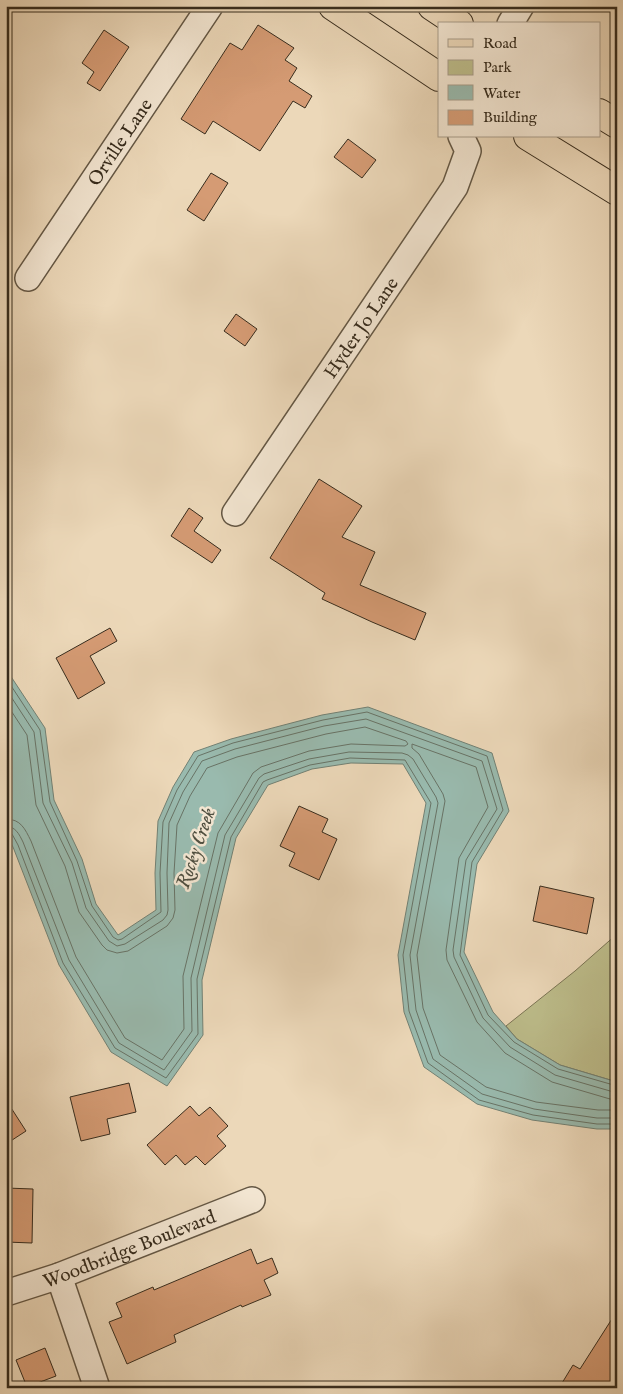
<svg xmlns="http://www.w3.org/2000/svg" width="623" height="1394" font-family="'IM FELL English',serif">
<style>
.green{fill:#bdbd8b;stroke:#7a7454}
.water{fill:#99baae;stroke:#728174}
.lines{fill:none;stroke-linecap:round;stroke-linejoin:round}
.shore{stroke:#687366;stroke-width:1}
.building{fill:#d59b74;stroke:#372c1d}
.minor-casing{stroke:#645744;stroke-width:28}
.major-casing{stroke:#372c1d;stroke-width:30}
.minor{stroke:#f3e6d2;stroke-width:25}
.major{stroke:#ecd8b9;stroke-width:28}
.labels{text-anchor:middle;stroke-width:5;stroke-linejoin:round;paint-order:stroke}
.street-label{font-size:19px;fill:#372c1d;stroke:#f3e6d2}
.water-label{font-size:20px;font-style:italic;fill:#505041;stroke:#f3e6d2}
</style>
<rect width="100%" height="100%" fill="#ecd8b9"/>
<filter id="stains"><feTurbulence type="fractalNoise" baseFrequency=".004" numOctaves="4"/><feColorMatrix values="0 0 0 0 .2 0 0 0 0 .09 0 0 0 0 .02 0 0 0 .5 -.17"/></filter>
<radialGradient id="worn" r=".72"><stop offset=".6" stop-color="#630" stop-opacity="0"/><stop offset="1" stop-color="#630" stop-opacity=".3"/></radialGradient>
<path class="green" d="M617 934V1082L560 1065 517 1039 506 1026 575 971Z"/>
<path class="water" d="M6 669 45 728 54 800 82 859 96 904 118 935 156 910 155 873 158 821 173 787 194 752 231 739 280 726 322 715 368 707 492 753 509 811 477 864 464 952 493 1012 517 1039 560 1065 617 1082V1129H597L532 1120 477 1104 424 1067 404 1012 398 955 426 803 403 764 351 763 312 769 268 785 236 838 202 980 203 1035 167 1086 111 1052 59 965 13 847 6 834Z"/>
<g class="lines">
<g class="shore">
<path d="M6 678 40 730 50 802 77 861 92 906 113 937 118 940 122 939 161 912 160 873 163 822 177 790 198 756 233 743 323 720 367 712 487 756 503 810 472 862 460 955 488 1015 514 1042 558 1069 617 1086"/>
<path d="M6 689 34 732 43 803 72 863 86 908 109 941 117 946 125 944 163 920 167 915 168 910 167 873 169 823 183 792 202 761 235 749 324 726 366 719 482 761 497 809 466 860 453 950 454 957 483 1018 510 1047 555 1075 617 1093"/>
<path d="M6 703 27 735 36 805 65 866 79 912 102 945 107 950 117 953 128 951 167 926 173 918 175 910 174 873 177 825 190 796 207 768 237 757 326 734 365 727 406 741 408 744 405 746 351 744 309 751 261 767 253 773 218 833 183 976 184 1029 162 1060 125 1038 76 957 31 841C25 829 21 819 6 819"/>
<path d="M6 826C16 827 19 834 23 842L69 960 119 1043 164 1070 192 1031 191 978 225 835 259 778 264 774 309 759 349 752 402 753 408 755 413 759 436 797 438 803 410 955 416 1010 433 1059 482 1094 534 1109 597 1118H617"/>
<path d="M6 832 12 834 18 845 63 963 115 1048 166 1078 198 1034 197 979 231 837 263 782 267 780 310 765 350 758 405 760 431 803 403 955 409 1011 428 1063 479 1100 533 1115 597 1124H617"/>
<path d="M617 1100 610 1099 552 1082 505 1053 477 1022 447 960 446 950 459 858 488 807 476 767 412 744V748L419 754 443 794 445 801 417 955 423 1008 440 1055 486 1087 536 1102 598 1110H617"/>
</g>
</g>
<g class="building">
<path d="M258 25 294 48 285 60 297 68 289 81 312 96 305 108 293 101 260 151 213 121 205 134 181 119 230 43 242 50Z"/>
<path d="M104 30 129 47 100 91 87 83 94 72 82 63Z"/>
<path d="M348 139 376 160 362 178 334 157Z"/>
<path d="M211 173 228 183 204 221 187 210Z"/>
<path d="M236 314 257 329 245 346 224 331Z"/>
<path d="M319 479 362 506 342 537 375 552 360 585 426 613 415 640 372 622 322 599 325 593 270 558Z"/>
<path d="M189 508 203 518 194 531 221 550 212 563 171 536Z"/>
<path d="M110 628 117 641 90 656 105 683 78 699 56 658Z"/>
<path d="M299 806 328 819 322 832 337 839 319 880 289 866 295 853 280 846Z"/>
<path d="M540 886 594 898 587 934 533 921Z"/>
<path d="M129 1083 136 1112 107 1119 110 1134 81 1141 70 1097Z"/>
<path d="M6 1100 26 1131 6 1144Z"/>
<path d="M190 1106 199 1116 210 1107 228 1126 217 1136 226 1146 205 1165 196 1156 185 1165 176 1155 165 1165 147 1145Z"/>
<path d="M6 1188 33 1189 32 1243 6 1242Z"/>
<path d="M251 1249 257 1264 272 1258 278 1273 264 1280 271 1295 242 1307 241 1305 174 1335 176 1342 127 1364 109 1322 122 1317 116 1303 153 1287 154 1290Z"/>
<path d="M617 1311V1378L611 1388H559L573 1365 580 1369Z"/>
<path d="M45 1348 56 1376 27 1387 16 1360Z"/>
</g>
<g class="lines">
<defs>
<g id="minor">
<path d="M510 24 521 6"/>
<path id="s1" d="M28 278 210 6"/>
<path id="s2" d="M235 513 455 187 468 151 461 136"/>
<path d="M59 1276 97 1388"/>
<path id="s3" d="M6 1293 59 1276 252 1200"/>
</g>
<g id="major">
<path d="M333 6 439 77"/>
<path d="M432 6 459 24"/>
<path d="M599 113 617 124"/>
<path d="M528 136 617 191"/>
</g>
</defs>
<use href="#minor" class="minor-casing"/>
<use href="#major" class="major-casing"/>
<use href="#minor" class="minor"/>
<use href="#major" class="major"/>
</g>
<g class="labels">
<g class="street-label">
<text dy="7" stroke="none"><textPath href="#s1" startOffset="164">Orville Lane</textPath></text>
<text dy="7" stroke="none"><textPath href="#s2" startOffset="224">Hyder Jo Lane</textPath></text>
<text dy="7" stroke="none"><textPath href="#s3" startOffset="131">Woodbridge Boulevard</textPath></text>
</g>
<g class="water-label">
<text transform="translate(195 848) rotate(-71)" y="7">Rocky Creek</text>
</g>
</g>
<rect width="623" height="1394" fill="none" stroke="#ecd8b9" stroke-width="25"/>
<rect x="8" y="8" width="608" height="1379" fill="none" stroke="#372c1d" stroke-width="2.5"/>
<rect x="12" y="12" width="598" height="1369" fill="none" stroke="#372c1d"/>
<rect x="438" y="22" width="162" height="115" fill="#f3e6d2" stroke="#a89c8a"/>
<rect x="448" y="39" width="25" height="8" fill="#ecd8b9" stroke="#a89c8a"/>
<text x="483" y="48" font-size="15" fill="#372c1d">Road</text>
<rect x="448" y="60" width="25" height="15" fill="#bdbd8b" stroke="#a89c8a"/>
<text x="483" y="72" font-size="15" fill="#372c1d">Park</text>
<rect x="448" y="85" width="25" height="15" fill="#99baae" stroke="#a89c8a"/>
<text x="483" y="98" font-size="15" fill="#372c1d">Water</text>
<rect x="448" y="110" width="25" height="15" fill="#d59b74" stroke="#a89c8a"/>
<text x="483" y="122" font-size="15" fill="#372c1d">Building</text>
<rect width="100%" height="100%" filter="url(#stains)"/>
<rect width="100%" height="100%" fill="url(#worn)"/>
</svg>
